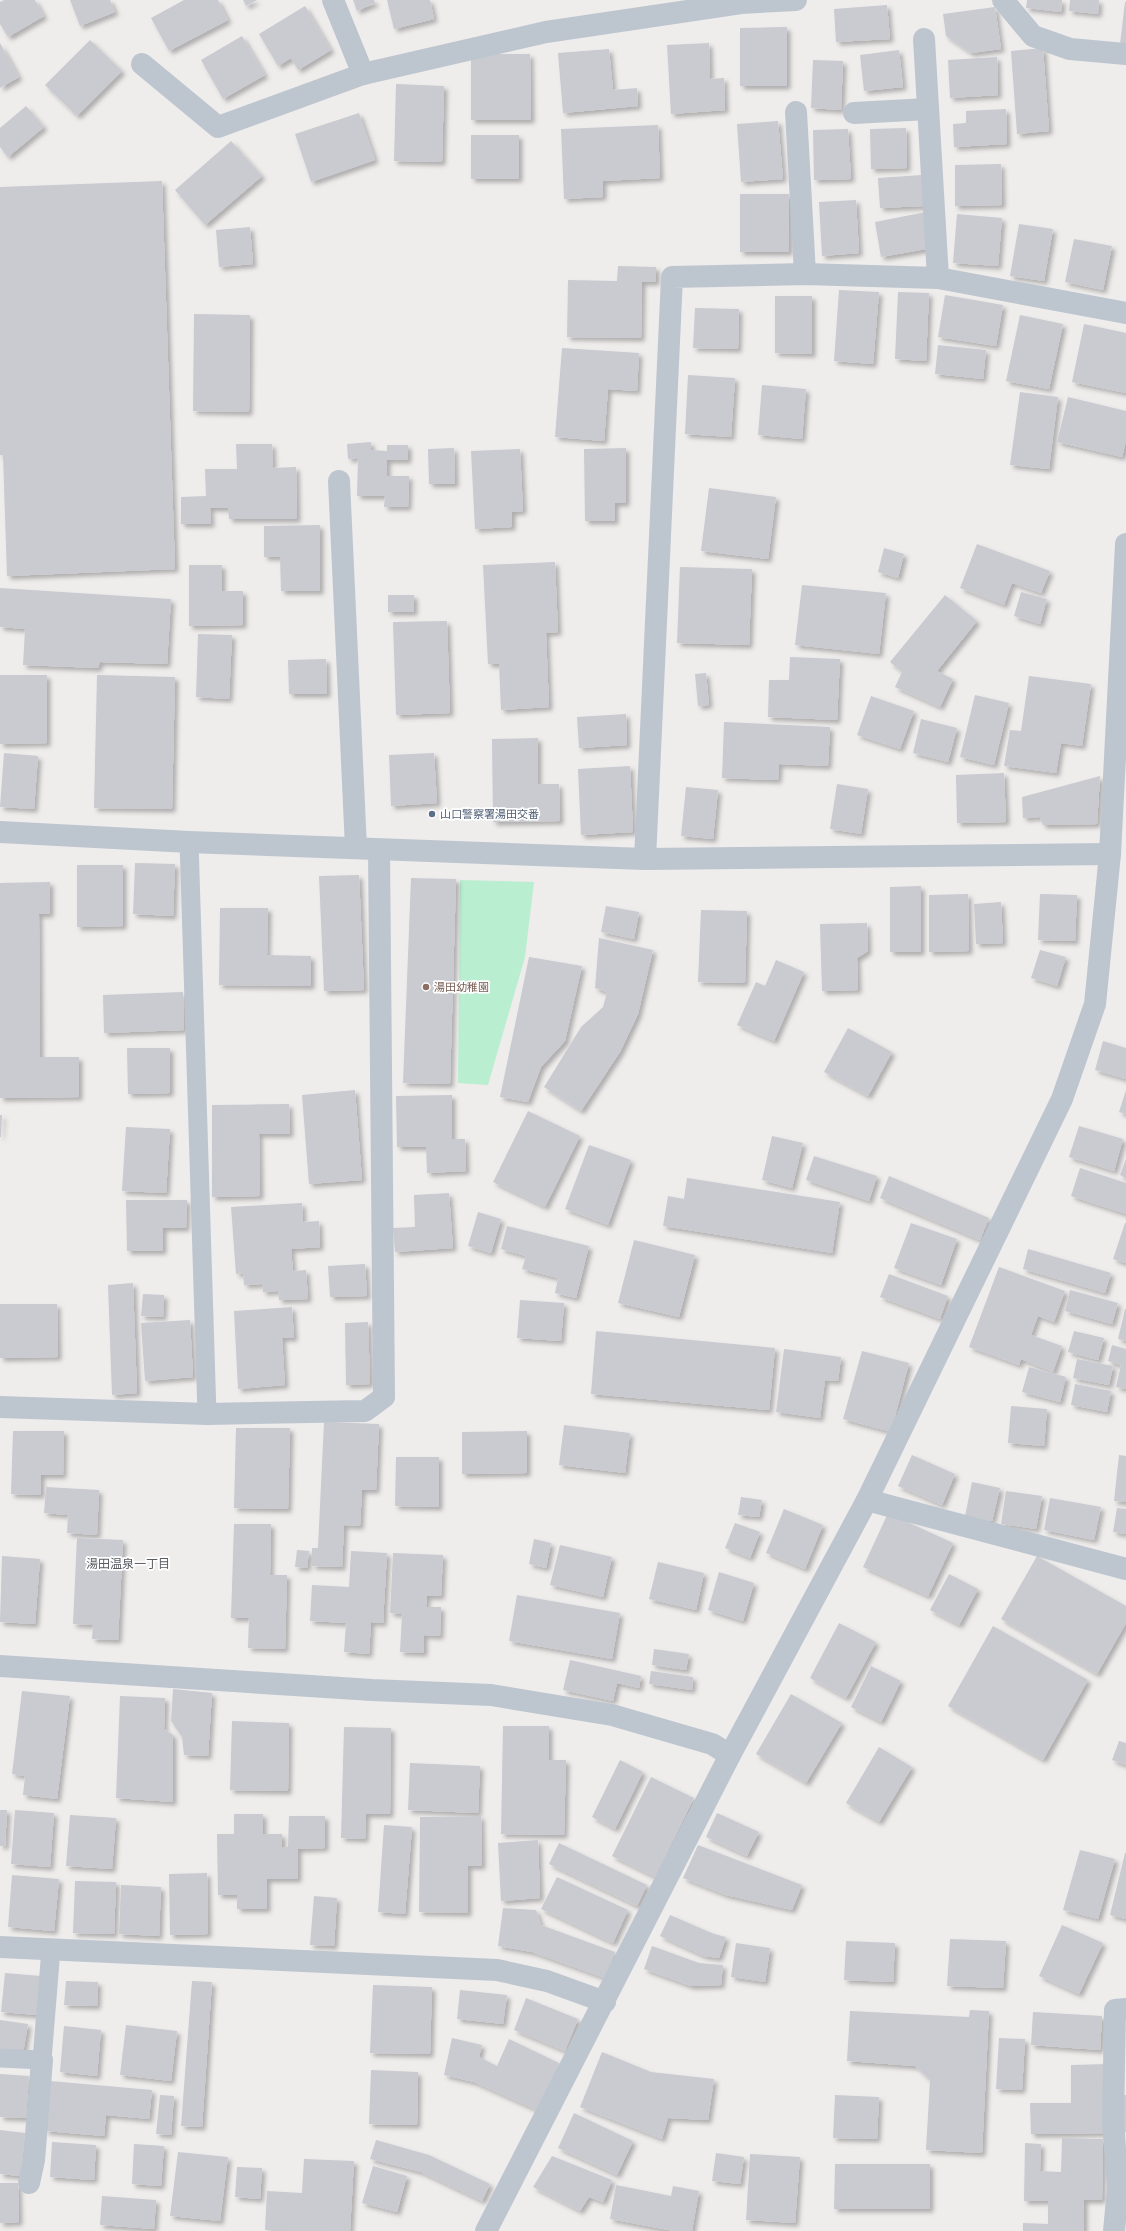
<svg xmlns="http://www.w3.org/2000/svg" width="1126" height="2231" font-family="Helvetica,'Noto Sans JP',sans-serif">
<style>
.green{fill:#b9eed1}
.building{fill:#c9cbd1;filter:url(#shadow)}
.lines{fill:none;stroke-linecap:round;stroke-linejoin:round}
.service{stroke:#bdc6cf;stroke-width:19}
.minor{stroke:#bdc6cf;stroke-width:22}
.service-dot{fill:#5c6f8a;stroke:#fff;stroke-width:1.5}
.education-dot{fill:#8d6e63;stroke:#fff;stroke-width:1.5}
.labels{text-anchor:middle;stroke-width:3.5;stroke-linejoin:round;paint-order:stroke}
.service-label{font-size:11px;fill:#4e5e75;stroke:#fff;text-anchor:start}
.education-label{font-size:11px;fill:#785e54;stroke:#fff;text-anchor:start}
.neighbourhood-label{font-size:12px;fill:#595c61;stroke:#fff}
</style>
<defs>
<filter id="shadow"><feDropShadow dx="3.5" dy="3.5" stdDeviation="2" flood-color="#0004"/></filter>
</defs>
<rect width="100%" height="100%" fill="#efecec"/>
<path class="green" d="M460 880 534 882 525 957 488 1085 458 1083Z"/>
<g class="building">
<path d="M4 0H35L44 16 8 37 0 24V2Z"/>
<path d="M70 0H110L115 12 80 26Z"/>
<path d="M184 0H218L228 20 169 51 151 18Z"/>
<path d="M243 0H257L246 6Z"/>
<path d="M353 0H374L375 3 357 11Z"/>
<path d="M387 0H430L434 19 394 29Z"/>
<path d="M1027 0H1062L1061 12 1026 8Z"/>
<path d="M1070 0H1099L1098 14 1069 11Z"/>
<path d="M1125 2H1126V44H1120Z"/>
<path d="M887 5 890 39 836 42 834 9Z"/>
<path d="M305 6 331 50 298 70 291 58 278 66 259 34Z"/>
<path d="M995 7 1001 49 971 53 946 36 943 14Z"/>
<path d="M787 27V86H740V28Z"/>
<path d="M242 36 265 75 223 99 201 60Z"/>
<path d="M90 40 122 71 77 116 45 85Z"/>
<path d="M0 43 19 77 0 88Z"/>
<path d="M709 43 710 79 724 78 725 110 671 114 667 45Z"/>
<path d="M1043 48 1049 131 1017 134 1011 51Z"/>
<path d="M609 49 613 90 637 88 638 106 563 113 558 53Z"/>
<path d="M899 50 903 87 864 91 860 55Z"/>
<path d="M471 54H530L531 120H471Z"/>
<path d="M997 57 998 95 950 98 948 60Z"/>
<path d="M813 60 843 61 841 110 811 108Z"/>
<path d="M396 84 444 86 442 162 394 161Z"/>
<path d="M26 106 44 127 8 157 0 147V128Z"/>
<path d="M1006 109 1007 144 954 147 953 124 966 123V111Z"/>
<path d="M359 113 375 160 311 182 295 134Z"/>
<path d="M778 121 783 179 741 182 737 124Z"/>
<path d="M658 125 660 178 603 181V197L564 199 561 129Z"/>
<path d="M906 128 907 168 871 169 870 129Z"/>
<path d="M848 129 851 179 814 180 813 130Z"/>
<rect x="471" y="135" width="48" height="44"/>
<path d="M231 141 262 176 205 225 175 190Z"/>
<path d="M1001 164 1002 205 955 206V165Z"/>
<path d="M922 175 923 206 880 208 878 178Z"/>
<path d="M162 181 175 569 7 576 3 455H0V187Z"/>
<rect x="740" y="194" width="49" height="58"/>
<path d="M856 200 859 253 822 256 819 202Z"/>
<path d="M926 212 932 248 881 257 875 222Z"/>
<path d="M957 214 1002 218 998 266 953 263Z"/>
<path d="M1019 224 1053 229 1044 281 1010 276Z"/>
<path d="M250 227 253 264 219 267 216 230Z"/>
<path d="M1074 239 1112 246 1103 290 1065 282Z"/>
<path d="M618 266 656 267V282H642L641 338 567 337 568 280 617 281Z"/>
<path d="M839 290 879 292 873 364 834 361Z"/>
<path d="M898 292 929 293 926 361 895 359Z"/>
<path d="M945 295 1003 305 996 346 938 337Z"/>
<path d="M775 296H812V354L775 353Z"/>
<path d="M695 308 739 309 738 349 693 348Z"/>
<path d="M194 314 250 315 249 412 193 411Z"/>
<path d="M1020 315 1063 324 1049 389 1006 381Z"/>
<path d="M1084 324 1126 333V393L1072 382Z"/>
<path d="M938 345 986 350 983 379 935 374Z"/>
<path d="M562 348 639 353 637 391 608 389 604 441 555 437Z"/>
<path d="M688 375 735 378 731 437 685 434Z"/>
<path d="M762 385 806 389 802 439 758 435Z"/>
<path d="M1020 392 1058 397 1049 469 1010 465Z"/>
<path d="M1068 397 1126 411V441L1122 457 1057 442Z"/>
<path d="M371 442V450L387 451V445H408V460H387V476H409L408 507H384L385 496H357L358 458 348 459 347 444Z"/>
<path d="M236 444H272L273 468 296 467 297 519H229L228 508H210L211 524H181V497L206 496 205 469H237Z"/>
<path d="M454 448 455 484H429L428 449Z"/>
<path d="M626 448V503H615V521H585L584 449Z"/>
<path d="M520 449 523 511 512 512V527L475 529 471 451Z"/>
<path d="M709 488 776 497 768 559 701 551Z"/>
<path d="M320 525V591H281L280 557H264V526Z"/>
<path d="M977 544 1050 571 1041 593 1012 583 1004 605 960 588Z"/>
<path d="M884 548 904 554 898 578 878 572Z"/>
<path d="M555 562 558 632 546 633 549 707 501 710 499 664H488L483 565Z"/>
<path d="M189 565H222V591H243V625L189 626Z"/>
<path d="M680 567 752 569 749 645 677 643Z"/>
<path d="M802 585 886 593 879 654 795 645Z"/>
<path d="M0 588 171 599 167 664 100 662 98 668 23 665 25 629 0 627Z"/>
<path d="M1021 592 1047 599 1040 624 1014 616Z"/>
<rect x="388" y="595" width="26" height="17"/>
<path d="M945 595 977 621 937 671 953 679 940 707 895 687 902 672 890 662Z"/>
<path d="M447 621 450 713 396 715 393 622Z"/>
<path d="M198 634 232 635 229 699 196 697Z"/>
<path d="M790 657 840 659 837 720 768 717 769 680H789Z"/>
<path d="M326 659 327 694H289L288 660Z"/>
<path d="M706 673 709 705 698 706 695 674Z"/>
<path d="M0 675H47V743L0 744Z"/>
<path d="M97 675 175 677 172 809 94 808Z"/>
<path d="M1029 676 1091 684 1082 746 1061 743 1056 773 1004 766 1010 730 1021 731Z"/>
<path d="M975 695 1009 703 994 765 960 757Z"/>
<path d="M871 696 914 711 900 749 857 735Z"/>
<path d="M626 714 627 745 579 748 577 717Z"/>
<path d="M921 719 957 728 948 762 913 753Z"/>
<path d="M724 722 830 727 828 766 779 764 778 780 722 778Z"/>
<path d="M538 738V784H559L560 821 493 822 492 739Z"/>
<path d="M4 753 38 756 34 809 0 807Z"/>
<path d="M434 753 437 803 391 806 389 755Z"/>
<path d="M630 766 633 832 581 835 578 769Z"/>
<path d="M1004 773 1006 822 957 823 956 775Z"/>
<path d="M1100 776 1097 824 1043 825 1040 817 1023 818 1022 797Z"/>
<path d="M837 784 868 789 861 834 830 829Z"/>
<path d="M686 787 718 790 713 839 681 836Z"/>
<path d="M135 863 175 864 173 916 133 914Z"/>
<path d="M77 865H123V926L77 927Z"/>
<path d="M359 875 364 990 324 991 319 876Z"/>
<path d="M411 878 456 879 450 1084 403 1083Z"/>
<path d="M50 882V914H39L40 1057H79V1097L0 1098V883Z"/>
<path d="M921 886V952H890V887Z"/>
<path d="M968 894 969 951 929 952V895Z"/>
<path d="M1040 894 1077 895 1075 941 1038 940Z"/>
<path d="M1001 902 1003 943 976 944 974 904Z"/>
<path d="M606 906 639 912 634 939 601 932Z"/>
<path d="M220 908H268L267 955 311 956V986L219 985Z"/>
<path d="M701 910 747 911 745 983 698 982Z"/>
<path d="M867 923 868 951 857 958 858 990 822 991 820 924Z"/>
<path d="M599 938 653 950 638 1014 620 1052 581 1111 544 1087 581 1027 603 1007 607 992 595 988Z"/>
<path d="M1040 950 1066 957 1057 986 1031 978Z"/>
<path d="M529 957 582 966 565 1041 541 1067 528 1102 500 1097Z"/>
<path d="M776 960 804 972 774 1041 737 1025 756 982 765 986Z"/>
<path d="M183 992 184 1030 104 1033 103 995Z"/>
<path d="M848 1028 892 1052 868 1096 824 1072Z"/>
<path d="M1103 1041 1126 1048V1079L1095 1070Z"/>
<path d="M127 1048H170V1093L128 1094Z"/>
<path d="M355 1090 362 1180 309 1184 302 1095Z"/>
<path d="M1126 1090V1114L1119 1112Z"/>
<path d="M452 1095V1139H465L466 1171 427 1173 426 1147H397L396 1096Z"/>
<path d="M289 1104 290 1134H259L260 1196 212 1197V1105Z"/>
<path d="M528 1111 580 1136 545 1207 493 1182Z"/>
<path d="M0 1115H2L1 1137H0Z"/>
<path d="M1079 1126 1123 1139 1114 1171 1069 1157Z"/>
<path d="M126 1127 170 1129 166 1193 122 1191Z"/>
<path d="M772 1136 803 1143 792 1188 762 1180Z"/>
<path d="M589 1145 631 1160 608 1225 565 1209Z"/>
<path d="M814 1156 877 1176 869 1201 806 1180Z"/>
<path d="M1126 1159V1178L1120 1175Z"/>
<path d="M1080 1168 1126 1183V1214L1071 1196Z"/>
<path d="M889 1176 989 1218 980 1240 880 1198Z"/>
<path d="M687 1178 840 1202 832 1253 663 1226 668 1196 684 1199Z"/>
<path d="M449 1193 453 1248 395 1252 393 1228 415 1227 414 1195Z"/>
<path d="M126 1200H187L186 1228H163V1251H127Z"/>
<path d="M302 1203 303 1222 319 1221 320 1247 291 1249 293 1271 306 1270 308 1299 279 1300 278 1291 263 1292 262 1284 244 1285 243 1273 236 1274 231 1207Z"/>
<path d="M478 1212 501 1219 491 1253 468 1246Z"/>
<path d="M911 1223 957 1239 941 1285 894 1268Z"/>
<path d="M1125 1223H1126V1263L1113 1259Z"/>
<path d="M507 1226 589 1246 576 1298 555 1293 558 1278 522 1269 526 1256 501 1249Z"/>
<path d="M634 1240 695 1255 679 1317 618 1303Z"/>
<path d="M1028 1249 1111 1273 1105 1293 1023 1269Z"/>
<path d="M365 1264 367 1296 330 1297 328 1266Z"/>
<path d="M999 1267 1065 1291 1054 1322 1038 1316 1031 1335 1062 1346 1053 1372 1021 1359 1019 1365 969 1347Z"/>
<path d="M889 1274 948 1296 940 1319 880 1297Z"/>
<path d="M133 1283 137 1393 112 1395 108 1285Z"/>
<path d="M1070 1290 1118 1303 1112 1324 1065 1311Z"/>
<path d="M143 1294 164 1295 163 1317 141 1316Z"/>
<path d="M520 1300 564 1303 561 1341 517 1338Z"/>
<path d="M0 1304H57L58 1357 0 1358Z"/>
<path d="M292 1307 294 1338H282L285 1385 238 1389 234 1311Z"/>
<path d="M1125 1309H1126V1341L1118 1339Z"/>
<path d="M190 1320 193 1377 145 1381 141 1323Z"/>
<path d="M368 1322 370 1384 346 1385 345 1323Z"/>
<path d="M596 1331 775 1348 769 1410 591 1394Z"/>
<path d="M1074 1331 1104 1338 1098 1360 1068 1352Z"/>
<path d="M1112 1345 1126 1349V1389L1116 1387 1121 1365 1108 1361Z"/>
<path d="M784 1349 841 1357 838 1381 825 1380 820 1418 776 1412Z"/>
<path d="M862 1351 909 1363 891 1432 843 1419Z"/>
<path d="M1077 1359 1113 1366 1109 1385 1073 1378Z"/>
<path d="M1029 1367 1066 1377 1060 1402 1022 1392Z"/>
<path d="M1075 1384 1111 1391 1107 1412 1071 1405Z"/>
<path d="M1011 1406 1047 1409 1044 1446 1008 1443Z"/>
<path d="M324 1422 379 1424 376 1490H362L360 1526 344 1525 342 1567 312 1566V1548H318Z"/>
<path d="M564 1425 630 1433 625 1473 559 1465Z"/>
<path d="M236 1428H290L288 1509 234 1508Z"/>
<path d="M13 1431H64L63 1475H41V1495L11 1494Z"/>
<path d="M527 1431V1473L462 1474V1432Z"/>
<path d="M912 1455 955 1474 942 1505 898 1486Z"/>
<path d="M1119 1455 1126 1456V1502L1114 1501Z"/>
<path d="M396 1457H439V1507L395 1506Z"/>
<path d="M972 1482 1000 1488 992 1521 965 1516Z"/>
<path d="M46 1487 99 1490 97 1535 67 1533 68 1515 44 1513Z"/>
<path d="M1006 1491 1042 1496 1036 1529 1001 1524Z"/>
<path d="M741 1497 762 1500 759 1517 738 1515Z"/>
<path d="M1050 1498 1101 1507 1094 1540 1044 1530Z"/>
<path d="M1117 1508 1126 1509V1534L1113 1532Z"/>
<path d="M784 1509 823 1525 805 1569 766 1553Z"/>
<path d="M888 1513 953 1543 928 1596 863 1567Z"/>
<path d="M735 1523 760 1532 750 1558 725 1548Z"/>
<path d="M234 1524H271L270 1575H287L285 1649 248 1648 249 1618H231Z"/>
<path d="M77 1538 123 1540 118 1640 92 1639 93 1625 73 1624Z"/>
<path d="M534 1539 551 1543 546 1568 529 1564Z"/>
<path d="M560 1545 612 1557 603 1597 550 1585Z"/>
<path d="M297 1550 309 1551 307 1568 295 1567Z"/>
<path d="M351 1551 387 1553 383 1623 371 1622 369 1654 344 1652 346 1623 310 1621 312 1585 349 1587Z"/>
<path d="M393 1553 443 1555 441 1596H427L426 1607H441L440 1636 424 1635V1653L400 1652 402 1614 390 1613Z"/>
<path d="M2 1556 40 1559 35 1624 0 1622Z"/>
<path d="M1037 1556 1126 1606V1623L1097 1674 1001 1619Z"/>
<path d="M658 1562 704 1573 696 1610 649 1599Z"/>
<path d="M719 1572 754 1583 743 1621 708 1610Z"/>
<path d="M949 1574 978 1589 959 1625 930 1610Z"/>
<path d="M517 1595 620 1613 612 1659 509 1641Z"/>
<path d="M839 1623 876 1642 846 1698 810 1678Z"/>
<path d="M993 1626 1088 1680 1043 1760 948 1706Z"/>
<path d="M654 1649 689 1654 686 1670 652 1665Z"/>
<path d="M570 1660 641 1676 639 1688 617 1683 613 1701 563 1690Z"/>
<path d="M871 1666 901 1681 881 1722 851 1707Z"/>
<path d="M651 1671 693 1677 692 1690 649 1684Z"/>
<path d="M173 1689 212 1693 208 1756 184 1755 182 1737 171 1721Z"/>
<path d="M22 1691 70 1696 57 1799 23 1795 25 1776 12 1774Z"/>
<path d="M791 1694 842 1723 806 1783 756 1754Z"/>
<path d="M120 1696 165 1698 164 1729 173 1735V1802L116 1798Z"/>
<path d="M232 1721 289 1723 288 1791 230 1790Z"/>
<path d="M503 1726H549V1760H566L564 1835 501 1834Z"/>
<path d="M344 1727 391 1728 390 1814H366L365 1839 341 1838Z"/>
<path d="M1119 1741 1126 1743V1765L1112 1760Z"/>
<path d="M879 1747 912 1767 879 1822 846 1803Z"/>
<path d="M620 1760 643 1772 615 1829 592 1817Z"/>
<path d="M410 1763 480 1766 478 1813 408 1810Z"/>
<path d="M651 1777 694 1798 655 1877 612 1856Z"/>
<path d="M0 1810H7L5 1846H0Z"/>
<path d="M15 1810 54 1813 50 1867 11 1864Z"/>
<path d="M717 1813 759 1832 747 1856 706 1837Z"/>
<path d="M234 1814H263V1834H282V1847H288L289 1816H325V1848L298 1849V1879H267V1909H237V1895H218L217 1834H234Z"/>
<path d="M70 1815 116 1818 112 1869 66 1866Z"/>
<path d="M481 1816 482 1866H468V1913L419 1912 420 1817Z"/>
<path d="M384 1825 412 1827 405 1914 378 1912Z"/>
<path d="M538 1840 540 1898 501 1901 498 1843Z"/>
<path d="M559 1843 647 1885 637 1906 549 1864Z"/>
<path d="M698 1845 802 1885 792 1910 726 1895 683 1878Z"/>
<path d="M1080 1850 1115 1859 1098 1919 1063 1910Z"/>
<path d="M1125 1853H1126V1919L1110 1915Z"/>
<path d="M207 1873 208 1934 170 1935 169 1874Z"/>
<path d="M12 1875 59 1879 54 1931 8 1927Z"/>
<path d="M557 1877 628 1910 613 1943 541 1909Z"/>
<path d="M75 1881 116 1882 114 1934 73 1933Z"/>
<path d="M121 1885 161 1887 159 1936 119 1934Z"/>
<path d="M314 1896 337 1898 334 1946 310 1945Z"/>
<path d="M503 1908 536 1910 541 1925 615 1952 605 1978 532 1952 498 1946Z"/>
<path d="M670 1915 714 1934 726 1937 719 1958 704 1956 660 1936Z"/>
<path d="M1062 1925 1103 1943 1079 1994 1039 1976Z"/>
<path d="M950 1939 1006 1941 1003 1988 947 1986Z"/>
<path d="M846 1941 895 1943 893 1982 844 1980Z"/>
<path d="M736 1943 770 1948 765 1982 731 1977Z"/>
<path d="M652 1946 699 1963 723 1965 721 1985 691 1986 644 1969Z"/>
<path d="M5 1973 41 1976 37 2015 1 2012Z"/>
<path d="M66 1981 98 1982 97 2006 64 2005Z"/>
<path d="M192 1981 212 1982 202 2127 181 2126Z"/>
<path d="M373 1985 432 1987 430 2054 370 2053Z"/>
<path d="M460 1990 507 1995 503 2024 457 2019Z"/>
<path d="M526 1998 578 2019 565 2051 514 2030Z"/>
<path d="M970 2010 989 2011 982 2153 926 2150 930 2080 915 2066 847 2061 850 2011 969 2017Z"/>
<path d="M1033 2012 1102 2016 1100 2050 1031 2045Z"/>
<path d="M0 2020 28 2024 23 2053 0 2050Z"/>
<path d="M126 2025 177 2031 171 2081 120 2075Z"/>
<path d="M64 2026 101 2030 97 2076 60 2072Z"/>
<path d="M452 2038 482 2045 479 2057 497 2066 509 2039 559 2063 537 2110 474 2082 444 2075Z"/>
<path d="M999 2038 1025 2039 1022 2090 996 2089Z"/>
<path d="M602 2052 651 2072 714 2079 708 2120 668 2118 662 2139 580 2107Z"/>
<path d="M1108 2064 1109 2133 1031 2134 1030 2103H1071V2065Z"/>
<path d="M371 2070 418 2072 417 2125 369 2124Z"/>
<path d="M0 2074 29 2076 26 2118 0 2117Z"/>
<path d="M50 2081 152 2090 149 2119 106 2115 104 2136 45 2131Z"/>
<path d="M160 2095 174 2096 171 2135 156 2134Z"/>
<path d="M835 2095 879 2097 877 2139 833 2138Z"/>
<rect x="1124" y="2095" width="2" height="37"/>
<path d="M574 2113 633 2141 617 2175 558 2148Z"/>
<path d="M0 2130 25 2133 21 2176 0 2174Z"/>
<path d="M1062 2138 1103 2139 1102 2200H1084V2231H1023V2223L1048 2224V2201H1024L1025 2143 1041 2144 1040 2171 1061 2172Z"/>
<path d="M376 2140 429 2155 490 2184 482 2201 421 2172 370 2159Z"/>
<path d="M52 2142 96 2145 94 2180 50 2177Z"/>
<path d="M134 2144 164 2146 161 2186 132 2184Z"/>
<path d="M178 2152 228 2157 220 2221 170 2216Z"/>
<path d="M716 2153 744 2157 740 2184 712 2181Z"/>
<path d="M750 2154 800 2157 795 2223 746 2220Z"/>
<path d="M552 2156 612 2180 603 2202 589 2197 580 2211 533 2187Z"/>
<path d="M304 2159 354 2161 350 2231 265 2230 267 2191 302 2193Z"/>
<path d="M835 2164H930V2209H834Z"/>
<path d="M373 2166 407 2176 397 2212 362 2203Z"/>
<path d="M237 2167 262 2168 260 2199 235 2197Z"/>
<path d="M0 2183H18L19 2222 0 2223Z"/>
<path d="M616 2185 671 2196 673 2186 699 2191 692 2231H674L610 2219Z"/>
<path d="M102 2196 156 2200 154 2229 100 2225Z"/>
</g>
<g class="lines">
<g class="service">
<path d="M189 842 207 1414"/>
<path d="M0 2058 42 2060 51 1949"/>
</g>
<g class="minor">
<path d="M333 0 363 74"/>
<path d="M1003 0 1033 36 1070 49 1126 54"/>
<path d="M924 39 938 278"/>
<path d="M142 64 218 127 363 74 546 32 741 3 796 0"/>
<path d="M796 112 805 274"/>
<path d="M854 113 928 109"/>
<path d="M339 481 356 848"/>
<path d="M0 832 189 842 645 859 1110 854"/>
<path d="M645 859 672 277 805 274 938 278 1126 313"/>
<path d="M0 1407 207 1414 365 1411 384 1397 379 850"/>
<path d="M867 1500 1126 1569"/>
<path d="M0 1666 372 1690 491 1695 612 1715 712 1744 730 1755"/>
<path d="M0 1947 497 1970 547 1981 605 2002"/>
<path d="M29 2183 34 2160 42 2060"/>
<path d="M486 2231 730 1755 867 1500 1062 1099 1095 1004 1110 854 1126 544"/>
<path d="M1114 2231 1118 2188 1113 2122 1115 2010 1126 2009"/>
</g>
</g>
<circle class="service-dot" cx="432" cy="814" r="4"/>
<circle class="education-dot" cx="426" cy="987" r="4"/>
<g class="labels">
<g class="service-label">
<text x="440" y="818">山口警察署湯田交番</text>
</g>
<g class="education-label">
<text x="434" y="991">湯田幼稚園</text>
</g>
<g class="neighbourhood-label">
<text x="128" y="1568">湯田温泉一丁目</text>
</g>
</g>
</svg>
